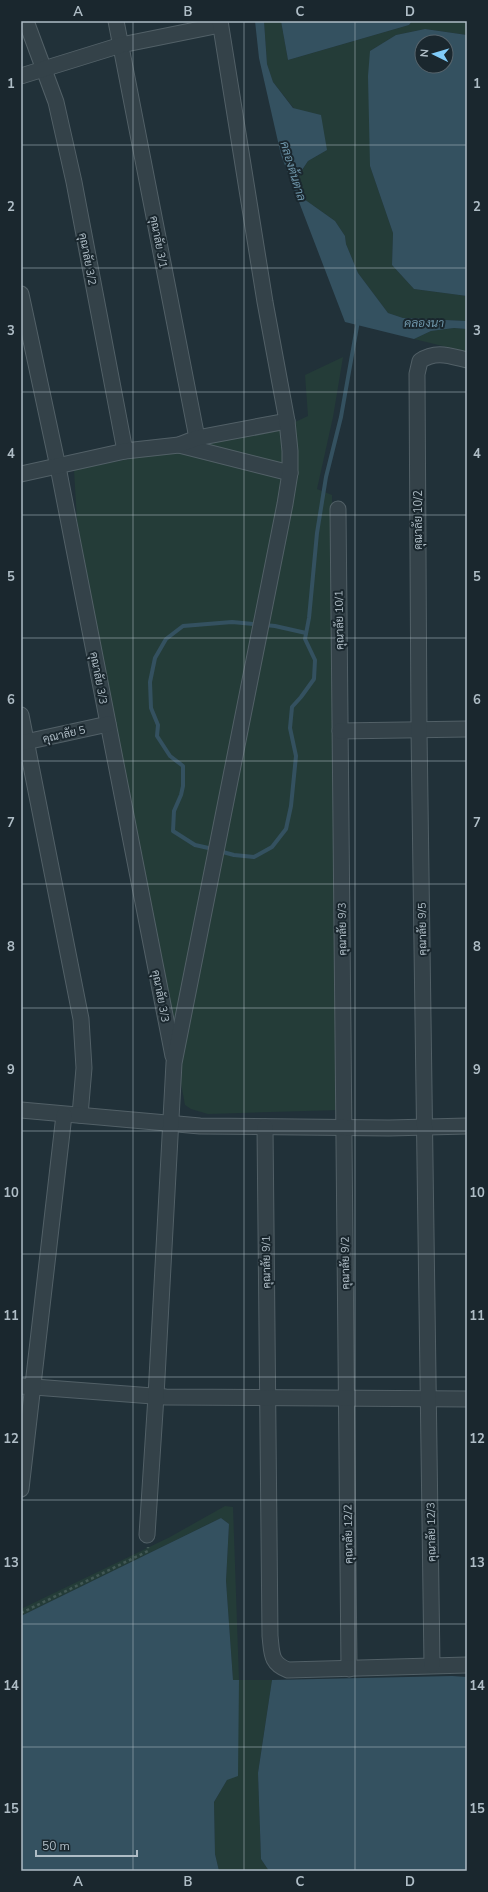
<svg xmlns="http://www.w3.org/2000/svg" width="488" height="1892" font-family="'Nunito Sans',Sarabun,sans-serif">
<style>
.green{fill:#243c38}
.water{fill:#345160;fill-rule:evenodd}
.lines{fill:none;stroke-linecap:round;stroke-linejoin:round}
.stream{stroke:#345160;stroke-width:4}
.minor-casing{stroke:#526067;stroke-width:17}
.path{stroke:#425855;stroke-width:2.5;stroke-dasharray:3 3;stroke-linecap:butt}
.minor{stroke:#344249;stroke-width:15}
.grid{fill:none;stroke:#afbdc6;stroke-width:1;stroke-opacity:0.55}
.labels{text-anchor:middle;stroke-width:4;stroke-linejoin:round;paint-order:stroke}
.street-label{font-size:11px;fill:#afbdc6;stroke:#1a272e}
.water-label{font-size:12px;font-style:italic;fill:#6f96aa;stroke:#1a272e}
.neatline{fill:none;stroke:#afbdc6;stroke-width:1.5}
.grid-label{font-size:13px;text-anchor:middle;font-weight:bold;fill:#afbdc6}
</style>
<rect width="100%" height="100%" fill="#213139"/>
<g class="green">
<path d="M264 21H281L288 60 409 25 412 21H467V35L425 29 396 35 370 51V166L393 233 392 265 414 289 467 296V321L403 318 388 313 358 273 346 244 345 236 335 221 304 199 298 177 308 161 327 150 273 82 267 64Z"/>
<path d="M454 328 467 329V352L414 339 431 331Z"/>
<path d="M343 357 333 417 317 489 332 495 336 1050 340 1110 208 1114 191 1109 185 1105 77 521 74 470 282 428 308 416 305 375Z"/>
<path d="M225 1506 233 1507 239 1680H272L258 1773 261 1859 269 1871H219L215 1854 214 1802 227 1780 239 1681 233 1680 226 1581 229 1524 221 1518 21 1616V1609L170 1537Z"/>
</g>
<g class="water">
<path d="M255 21H264L267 64 273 82 293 108 321 115 327 150 308 161 298 176 304 199 335 221 345 236 346 244 358 273 388 313 403 318 467 321V329L454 328 431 331 414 339 345 322 281 155 259 58Z"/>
<path d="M281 21H412L409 25 288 60Z"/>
<path d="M425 29 467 35V296L414 289 392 265 393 233 370 166 368 76 370 51 396 35ZM422 42H446V66H422Z"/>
<path d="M221 1518 229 1524 226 1581 233 1680H239L238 1776 227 1780 214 1802 215 1854 219 1871H21V1616Z"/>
<path d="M452 1676 467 1677V1871H269L261 1859 258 1773 272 1680Z"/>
</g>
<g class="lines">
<g class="stream">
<path d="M213 849 195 845 173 831 174 811 181 795 183 786V766L170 756 157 736 158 725 151 708 150 682 155 658 166 639 183 626 232 622 275 626 306 633"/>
<path d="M219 851 234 855 254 857 272 847 286 829 291 806 296 756 290 728 292 707 301 697 314 679 315 660 305 639 309 618 317 533 326 477 341 417 358 321"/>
</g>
<defs>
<g id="minor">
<path d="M26 21 56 102 74 182 125 451"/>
<path d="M116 21 197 438"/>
<path d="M21 76 121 45 220 25"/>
<path d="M21 294 58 467 173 1056"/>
<path d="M179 445 290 473"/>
<path d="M21 474 125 451 179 445 197 438 287 421"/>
<path d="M338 509 349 1669"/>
<path d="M21 715 81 1019 84 1068 80 1115"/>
<path d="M340 731 467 729"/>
<path d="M21 743 108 724"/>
<path d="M21 1110 200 1126 389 1128 467 1126"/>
<path d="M265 1127 270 1636C272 1653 270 1663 288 1670L467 1665"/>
<path d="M21 1386 166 1397 467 1399"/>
<path d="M21 1489 64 1115"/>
<path d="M147 1535 156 1396 174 1063 285 504 290 473V451L287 421 265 302 220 21"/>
<path d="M432 1665 419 730 417 374 420 361C436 350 450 356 467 360"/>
</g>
</defs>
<use href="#minor" class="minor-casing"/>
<path class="path" d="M21 1613 148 1551V1547"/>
<use href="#minor" class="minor"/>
</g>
<path class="grid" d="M133 21V1871M244 21V1871M355 21V1871M21 145H467M21 268H467M21 392H467M21 515H467M21 638H467M21 761H467M21 884H467M21 1008H467M21 1131H467M21 1254H467M21 1377H467M21 1500H467M21 1624H467M21 1747H467"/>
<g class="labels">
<g class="street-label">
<text transform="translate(159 242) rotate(79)" y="4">คุณาลัย 3/1</text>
<text transform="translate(88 259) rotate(79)" y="4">คุณาลัย 3/2</text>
<text transform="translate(418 520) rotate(-90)" y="4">คุณาลัย 10/2</text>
<text transform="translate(339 620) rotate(-91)" y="4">คุณาลัย 10/1</text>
<text transform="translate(99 678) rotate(79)" y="4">คุณาลัย 3/3</text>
<text transform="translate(64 734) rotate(-13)" y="4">คุณาลัย 5</text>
<text transform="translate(342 929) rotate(-91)" y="4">คุณาลัย 9/3</text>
<text transform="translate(422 929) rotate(-91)" y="4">คุณาลัย 9/5</text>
<text transform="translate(161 996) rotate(79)" y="4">คุณาลัย 3/3</text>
<text transform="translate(266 1262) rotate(-91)" y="4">คุณาลัย 9/1</text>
<text transform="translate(345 1263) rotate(-91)" y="4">คุณาลัย 9/2</text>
<text transform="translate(431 1532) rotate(-91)" y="4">คุณาลัย 12/3</text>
<text transform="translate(348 1534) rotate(-91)" y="4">คุณาลัย 12/2</text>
</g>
<g class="water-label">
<text transform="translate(293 171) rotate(73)" y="4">คลองต้นตาล</text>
<text x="424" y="327">คลองนา</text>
</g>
</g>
<rect width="488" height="1892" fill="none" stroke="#1a272e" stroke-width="44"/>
<g transform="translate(434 54) rotate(275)"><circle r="19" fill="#1a272e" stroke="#56636b"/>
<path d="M0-3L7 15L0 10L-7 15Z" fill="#81ccf9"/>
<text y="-6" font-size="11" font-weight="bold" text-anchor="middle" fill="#afbdc6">N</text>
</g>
<path d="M36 1850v6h101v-6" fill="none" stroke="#afbdc6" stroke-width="2"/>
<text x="42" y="1850" font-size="12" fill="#afbdc6" stroke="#1a272e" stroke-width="3" paint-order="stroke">50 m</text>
<rect x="22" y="22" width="444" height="1848" class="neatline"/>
<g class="grid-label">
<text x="78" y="16">A</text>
<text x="188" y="16">B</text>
<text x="300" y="16">C</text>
<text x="410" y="16">D</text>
<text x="11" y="88">1</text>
<text x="477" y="88">1</text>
<text x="11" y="211">2</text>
<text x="477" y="211">2</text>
<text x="11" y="335">3</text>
<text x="477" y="335">3</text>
<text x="11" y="458">4</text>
<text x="477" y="458">4</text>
<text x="11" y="581">5</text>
<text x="477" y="581">5</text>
<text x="11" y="704">6</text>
<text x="477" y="704">6</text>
<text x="11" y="827">7</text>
<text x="477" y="827">7</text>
<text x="11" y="951">8</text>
<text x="477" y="951">8</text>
<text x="11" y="1074">9</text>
<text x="477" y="1074">9</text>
<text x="11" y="1197">10</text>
<text x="477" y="1197">10</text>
<text x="11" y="1320">11</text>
<text x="477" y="1320">11</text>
<text x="11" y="1443">12</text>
<text x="477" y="1443">12</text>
<text x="11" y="1567">13</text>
<text x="477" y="1567">13</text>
<text x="11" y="1690">14</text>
<text x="477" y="1690">14</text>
<text x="11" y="1813">15</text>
<text x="477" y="1813">15</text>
<text x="78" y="1886">A</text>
<text x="188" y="1886">B</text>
<text x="300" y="1886">C</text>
<text x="410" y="1886">D</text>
</g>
</svg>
